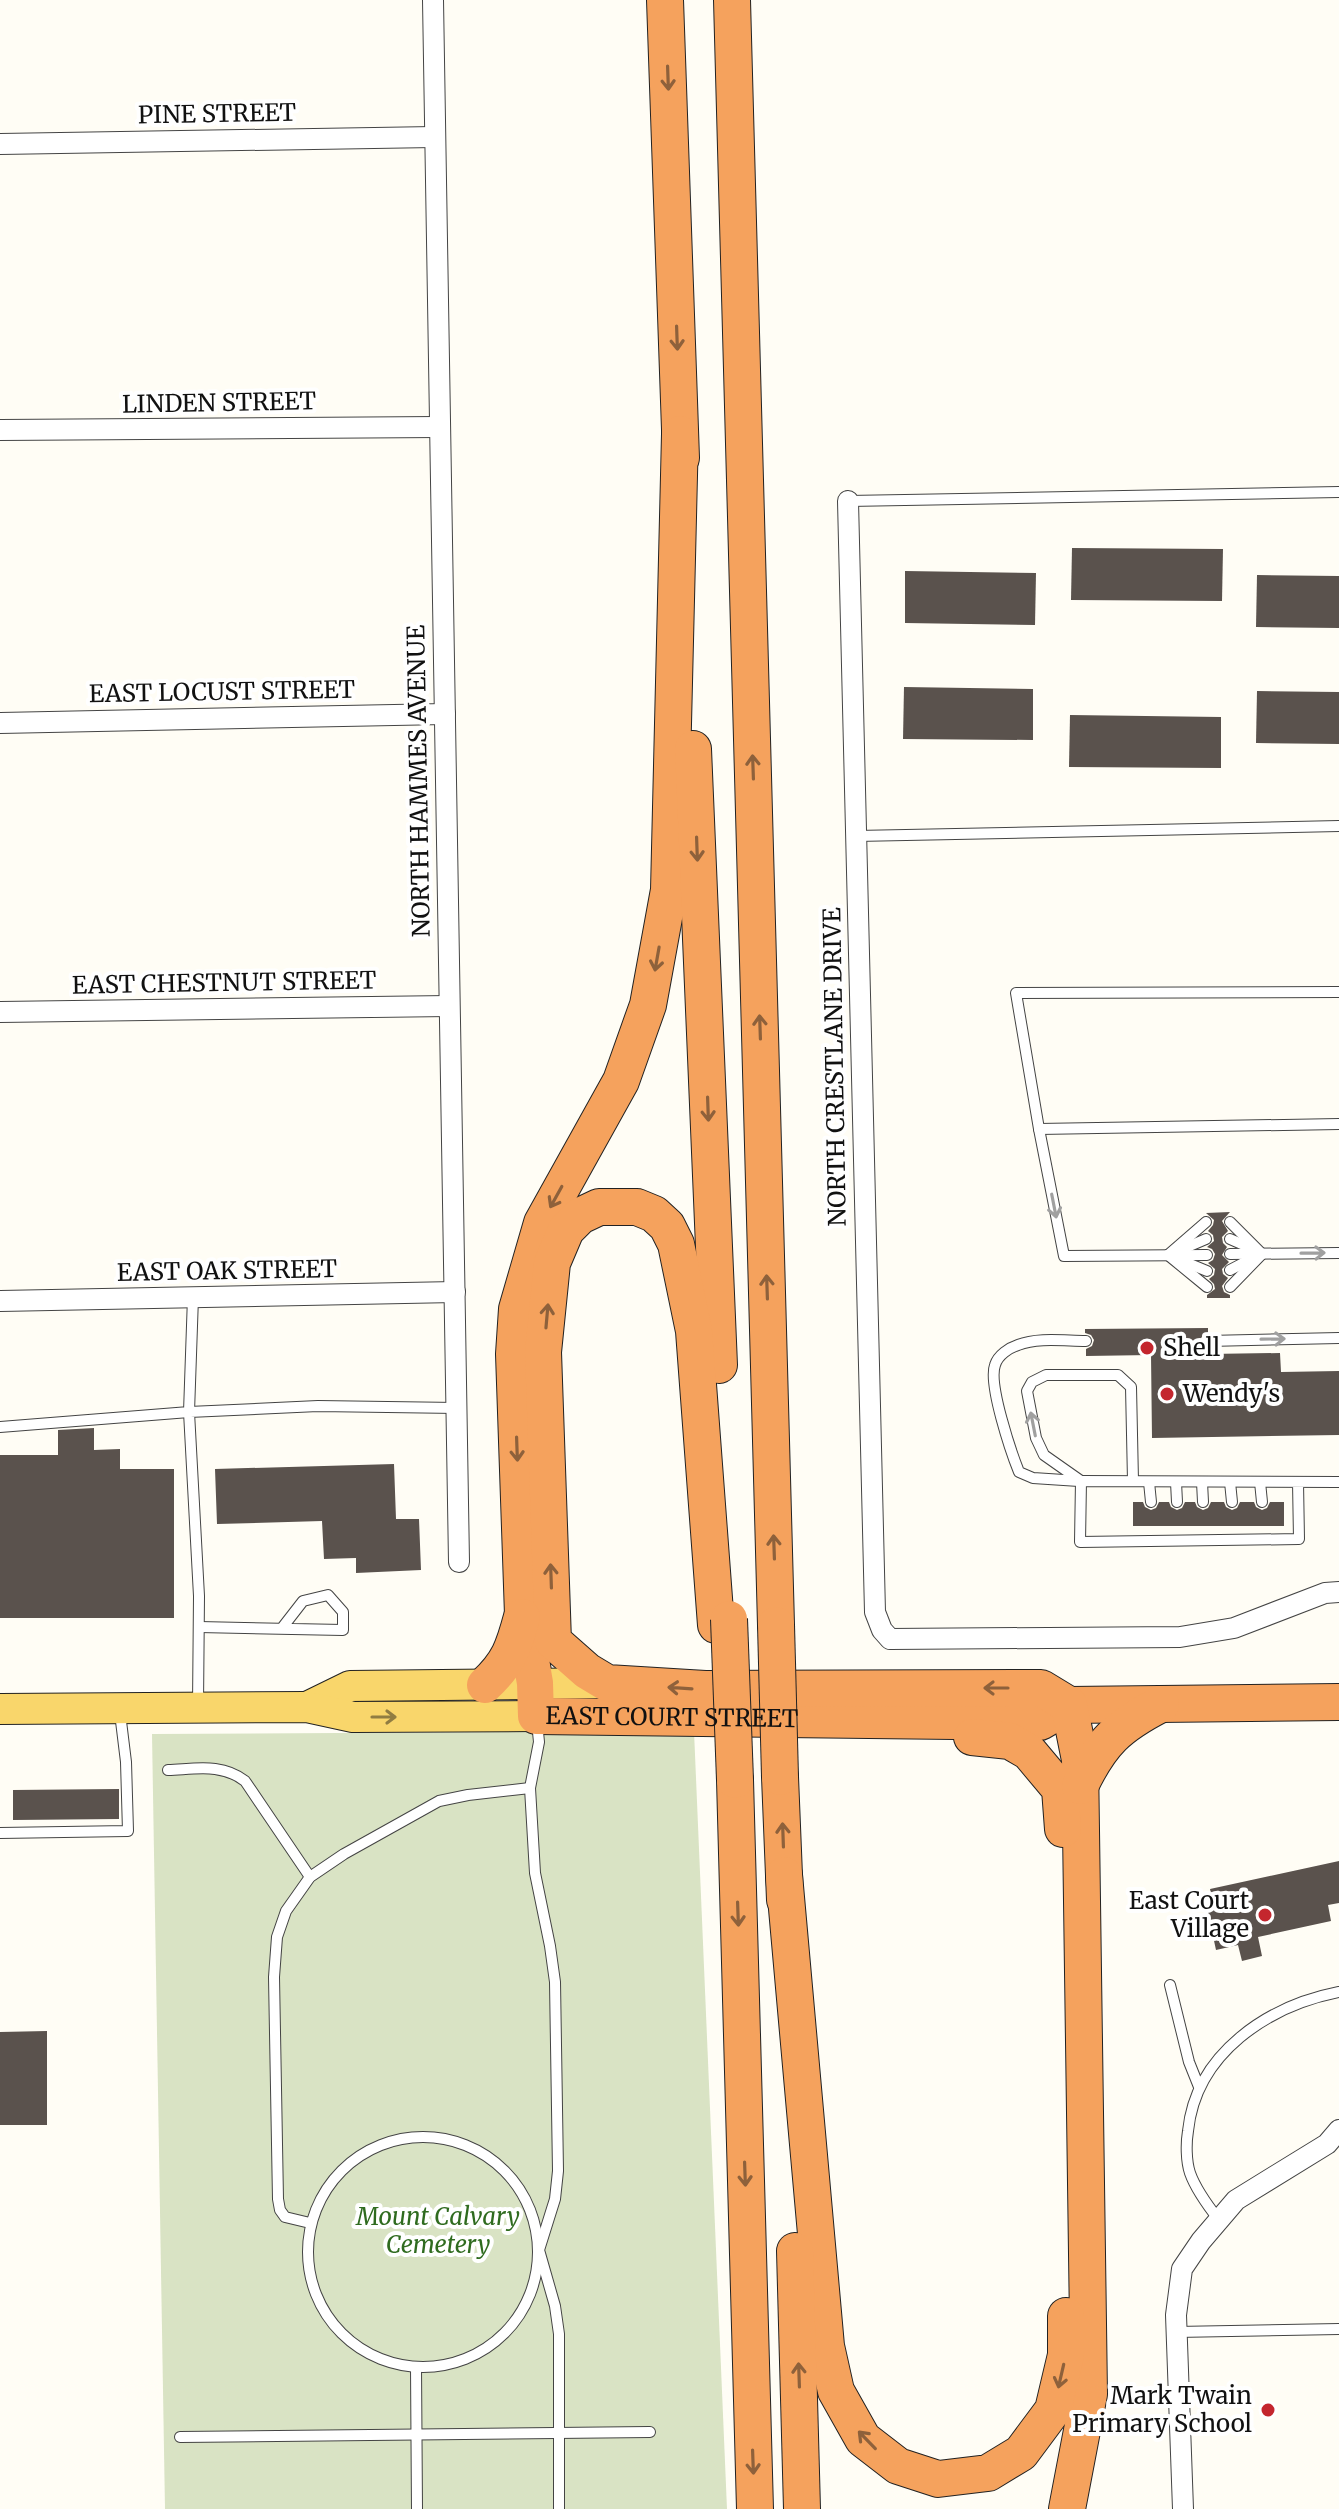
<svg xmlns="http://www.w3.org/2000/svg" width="1339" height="2509" font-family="Merriweather,serif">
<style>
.cemetery{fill:#d9e3c4}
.building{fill:#5a524d}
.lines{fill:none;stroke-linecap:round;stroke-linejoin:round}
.lane-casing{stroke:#444;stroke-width:12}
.street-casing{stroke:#444;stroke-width:22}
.primary-casing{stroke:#222;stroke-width:32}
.highway-casing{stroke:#222;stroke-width:38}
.lane{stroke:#fff;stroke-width:10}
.street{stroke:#fff;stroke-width:20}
.primary{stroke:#f9d66b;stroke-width:30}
.highway{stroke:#f5a25d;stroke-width:36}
.highway-bridge-casing{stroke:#222;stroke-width:38;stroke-linecap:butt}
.highway-bridge{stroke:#f5a25d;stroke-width:36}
.oneway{stroke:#8e613b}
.oneway2{stroke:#a0a0a0}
.oneway3{stroke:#917d42}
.poi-dot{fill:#c4262e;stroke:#fff;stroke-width:3}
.labels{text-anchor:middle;stroke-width:8;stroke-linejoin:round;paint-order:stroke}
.street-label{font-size:24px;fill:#111;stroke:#fff}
.poi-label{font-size:24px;fill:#111;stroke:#fff;text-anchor:start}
.park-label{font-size:24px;font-style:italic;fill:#2f6b1f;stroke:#fff}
</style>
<rect width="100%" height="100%" fill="#fffdf5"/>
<path class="cemetery" d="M694 1731 727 2509H165L152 1734Z"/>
<g class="building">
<path d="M1072 548 1223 549 1222 601 1071 600Z"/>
<path d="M905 571 1036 573 1035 625 905 623Z"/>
<path d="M1257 575 1339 576V628L1256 627Z"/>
<path d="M904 687 1033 689V740L903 739Z"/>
<path d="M1257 691 1339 692V744L1256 743Z"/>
<path d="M1070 715 1221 717V768L1069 767Z"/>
<path d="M1230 1212 1222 1221 1228 1231 1222 1237 1223 1243 1227 1247 1222 1255 1229 1262 1222 1269 1223 1274 1228 1278 1222 1286 1224 1292 1230 1295V1298H1207V1295L1215 1289 1214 1284 1209 1279 1214 1275 1215 1269 1208 1263 1213 1260 1215 1254 1212 1249 1207 1247 1214 1241 1213 1235 1208 1231 1213 1225 1214 1220 1206 1213Z"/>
<path d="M1208 1328V1333L1203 1335 1200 1340 1202 1346 1208 1349V1354L1280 1353 1281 1372 1339 1371V1435L1152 1438 1151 1355 1086 1356V1349L1092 1346 1094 1340 1091 1335 1085 1333V1329Z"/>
<path d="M94 1428V1450L120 1449V1469H174V1618H0V1455H58V1430Z"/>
<path d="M394 1464 396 1519H419L421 1570 356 1573V1558L324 1559 322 1521 217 1524 215 1469Z"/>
<path d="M1133 1502H1143L1145 1507 1151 1510 1156 1508 1159 1502H1169L1171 1507 1177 1510 1182 1508 1185 1502H1195L1197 1507 1203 1510 1208 1508 1211 1502H1224L1226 1507 1232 1510 1237 1508 1240 1502H1254L1256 1507 1262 1510 1267 1508 1270 1502H1284V1526H1133Z"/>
<path d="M119 1789V1819L13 1820V1790Z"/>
<path d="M1339 1861V1903L1328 1905 1331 1921 1258 1937 1262 1956 1242 1961 1238 1945 1216 1950 1207 1908 1214 1907 1210 1889Z"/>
<path d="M47 2031V2125H0V2032Z"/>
</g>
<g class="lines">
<defs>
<g id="lane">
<path d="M848 501 1339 492"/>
<path d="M856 836 1339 826"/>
<path d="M1339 992 1016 993 1039 1129 1339 1124"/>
<path d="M1039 1129 1064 1256 1207 1255"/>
<path d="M1230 1222 1262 1254"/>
<path d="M1230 1239 1253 1249"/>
<path d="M1178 1251 1206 1239"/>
<path d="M1230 1254 1339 1253"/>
<path d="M1168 1255 1206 1222"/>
<path d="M1168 1255 1207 1287"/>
<path d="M1178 1259 1207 1271"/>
<path d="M1230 1270 1253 1258"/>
<path d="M1230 1287 1262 1254"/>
<path d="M1208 1341 1339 1338"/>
<path d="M0 1427 189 1412 193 1297"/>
<path d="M1079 1481 1033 1478 1019 1472C1011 1452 988 1384 995 1365 998 1355 1009 1348 1018 1345 1038 1337 1065 1341 1086 1341"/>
<path d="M1081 1481 1044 1455 1036 1438 1027 1391 1032 1382 1046 1375H1118L1131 1387 1133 1481"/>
<path d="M1149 1482 1151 1502"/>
<path d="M1176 1482 1177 1502"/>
<path d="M1202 1482 1203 1502"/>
<path d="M1230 1482 1232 1502"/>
<path d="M1260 1482 1262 1502"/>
<path d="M1298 1482 1299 1539 1080 1542 1081 1481 1339 1482"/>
<path d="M199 1627 343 1630V1612L328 1595 303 1601 282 1628"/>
<path d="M198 1705 199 1596 189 1412 318 1406 457 1408"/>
<path d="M537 1722 539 1742 530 1788 535 1873 550 1946 555 1982 558 2171 555 2199 539 2250 555 2306 559 2334V2509"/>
<path d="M168 1770C196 1769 222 1763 245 1781L310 1877"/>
<path d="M0 1833 128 1831 126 1762 120 1713"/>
<path d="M1170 1985 1189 2062 1199 2087"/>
<circle cx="423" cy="2252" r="115"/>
<path d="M1219 2220C1208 2206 1196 2190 1190 2173 1186 2161 1186 2143 1188 2131 1196 2053 1268 2006 1339 1992"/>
<path d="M310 2223 285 2217 280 2210 278 2199 274 1977 277 1937 286 1911 310 1877 344 1854 439 1801 468 1795 530 1788"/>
<path d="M1176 2332 1339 2329"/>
<path d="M416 2367 417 2509"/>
<path d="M180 2437 650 2432"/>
</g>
<g id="street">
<path d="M433 0 459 1562"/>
<path d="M0 144 434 137"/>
<path d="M0 430 439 427"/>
<path d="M848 501 875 1612 882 1630 890 1639 1180 1637 1234 1628 1325 1593 1339 1592"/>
<path d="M0 723 445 714"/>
<path d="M0 1012 449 1006"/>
<path d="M0 1301 455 1292"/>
<path d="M1183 2509 1176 2315 1182 2269 1201 2241 1236 2200 1327 2144 1339 2130"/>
</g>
<g id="primary">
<path d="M307 1707 350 1686 607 1683"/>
<path d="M0 1709 307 1707 353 1717 536 1716"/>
</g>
<g id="highway">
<path d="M665 0 681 458"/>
<path d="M732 0 776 1625"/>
<path id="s1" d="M680 434 669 890 648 1005 621 1081 542 1223 517 1309 514 1354 523 1615 535 1683 536 1716 1040 1722 1069 1705 1339 1702"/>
<path d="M693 749 719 1365"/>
<path d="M716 1625 694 1331 676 1244 667 1226 654 1214 637 1207H599L580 1216 566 1230 552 1263 543 1352 553 1641 587 1671 607 1683 705 1689 1041 1688 1069 1705 1080 1760 1089 2394 1067 2509"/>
<path d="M485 1685C509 1663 514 1647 522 1617"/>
<path d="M972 1737 1010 1741 1029 1752 1060 1789 1063 1829"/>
<path d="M780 1777 785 1900"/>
<path d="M735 1780 755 2509"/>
<path d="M1080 1786C1101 1742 1118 1726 1161 1704"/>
<path d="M784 1875 826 2346 836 2391 863 2439 898 2466 938 2479 988 2473 1021 2453 1053 2410 1066 2355V2316"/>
<path d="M795 2251 802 2509"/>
</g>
</defs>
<use href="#lane" class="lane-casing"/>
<use href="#street" class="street-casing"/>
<use href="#primary" class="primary-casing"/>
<use href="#highway" class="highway-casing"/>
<use href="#lane" class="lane"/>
<use href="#street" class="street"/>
<use href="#primary" class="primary"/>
<use href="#highway" class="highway"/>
<defs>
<g id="highway-bridge">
<path d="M729 1619 735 1780"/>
<path d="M776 1625 780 1777"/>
</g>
</defs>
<use href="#highway-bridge" class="highway-bridge-casing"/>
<use href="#highway-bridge" class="highway-bridge"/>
</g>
<defs><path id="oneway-shaft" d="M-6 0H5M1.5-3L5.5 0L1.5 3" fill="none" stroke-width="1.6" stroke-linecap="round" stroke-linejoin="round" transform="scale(2)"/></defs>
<g class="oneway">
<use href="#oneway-shaft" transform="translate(668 78) rotate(88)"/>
<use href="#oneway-shaft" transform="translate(677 338) rotate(88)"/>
<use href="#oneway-shaft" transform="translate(753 767) rotate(-92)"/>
<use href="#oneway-shaft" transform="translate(697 849) rotate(88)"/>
<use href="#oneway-shaft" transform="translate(657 959) rotate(100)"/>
<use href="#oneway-shaft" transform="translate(760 1027) rotate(-92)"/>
<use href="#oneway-shaft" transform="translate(708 1109) rotate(88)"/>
<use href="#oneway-shaft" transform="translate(556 1197) rotate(119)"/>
<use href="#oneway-shaft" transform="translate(767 1287) rotate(-92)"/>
<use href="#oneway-shaft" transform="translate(547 1316) rotate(-85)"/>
<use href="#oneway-shaft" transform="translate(517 1449) rotate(88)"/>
<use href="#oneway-shaft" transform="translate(774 1547) rotate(-92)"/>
<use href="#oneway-shaft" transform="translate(551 1576) rotate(-92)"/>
<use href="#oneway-shaft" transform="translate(680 1688) rotate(-176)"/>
<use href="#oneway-shaft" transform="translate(996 1688) rotate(180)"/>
<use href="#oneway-shaft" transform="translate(783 1835) rotate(-92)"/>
<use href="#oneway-shaft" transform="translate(738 1914) rotate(88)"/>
<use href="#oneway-shaft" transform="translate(745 2174) rotate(88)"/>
<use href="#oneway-shaft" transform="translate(799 2375) rotate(-92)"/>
<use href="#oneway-shaft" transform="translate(1061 2376) rotate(103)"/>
<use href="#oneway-shaft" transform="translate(867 2440) rotate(-134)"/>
<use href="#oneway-shaft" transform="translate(753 2462) rotate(88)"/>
</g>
<g class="oneway2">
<use href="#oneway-shaft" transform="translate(1054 1206) rotate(79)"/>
<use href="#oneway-shaft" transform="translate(1313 1253) rotate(-1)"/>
<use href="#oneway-shaft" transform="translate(1273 1339) rotate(-1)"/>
<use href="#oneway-shaft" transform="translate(1033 1424) rotate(-101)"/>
</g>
<use class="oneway3" href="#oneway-shaft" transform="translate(384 1717)"/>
<g class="poi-dot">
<circle cx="1147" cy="1348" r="8"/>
<circle cx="1167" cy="1394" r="8"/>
<circle cx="1265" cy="1915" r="8"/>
<circle cx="1268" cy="2410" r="8"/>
</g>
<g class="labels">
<g class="street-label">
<text transform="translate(217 114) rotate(-1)" y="8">PINE STREET</text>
<text transform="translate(219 403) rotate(-1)" y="8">LINDEN STREET</text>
<text transform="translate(222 692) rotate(-1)" y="8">EAST LOCUST STREET</text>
<text transform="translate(419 781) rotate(-91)" y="8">NORTH HAMMES AVENUE</text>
<text transform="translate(224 983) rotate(-1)" y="8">EAST CHESTNUT STREET</text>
<text transform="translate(835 1067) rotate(-91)" y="8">NORTH CRESTLANE DRIVE</text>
<text transform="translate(227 1271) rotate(-1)" y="8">EAST OAK STREET</text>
<text dy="8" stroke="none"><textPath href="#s1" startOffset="1450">EAST COURT STREET</textPath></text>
</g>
<g class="poi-label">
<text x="1163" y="1356">Shell</text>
<text x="1183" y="1402">Wendy's</text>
<text x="1249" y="1909" text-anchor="end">East Court<tspan x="1249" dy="28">Village</tspan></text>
<text x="1252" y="2404" text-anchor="end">Mark Twain<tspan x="1252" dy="28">Primary School</tspan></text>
</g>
<g class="park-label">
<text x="438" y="2225">Mount Calvary<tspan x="438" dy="28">Cemetery</tspan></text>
</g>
</g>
</svg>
